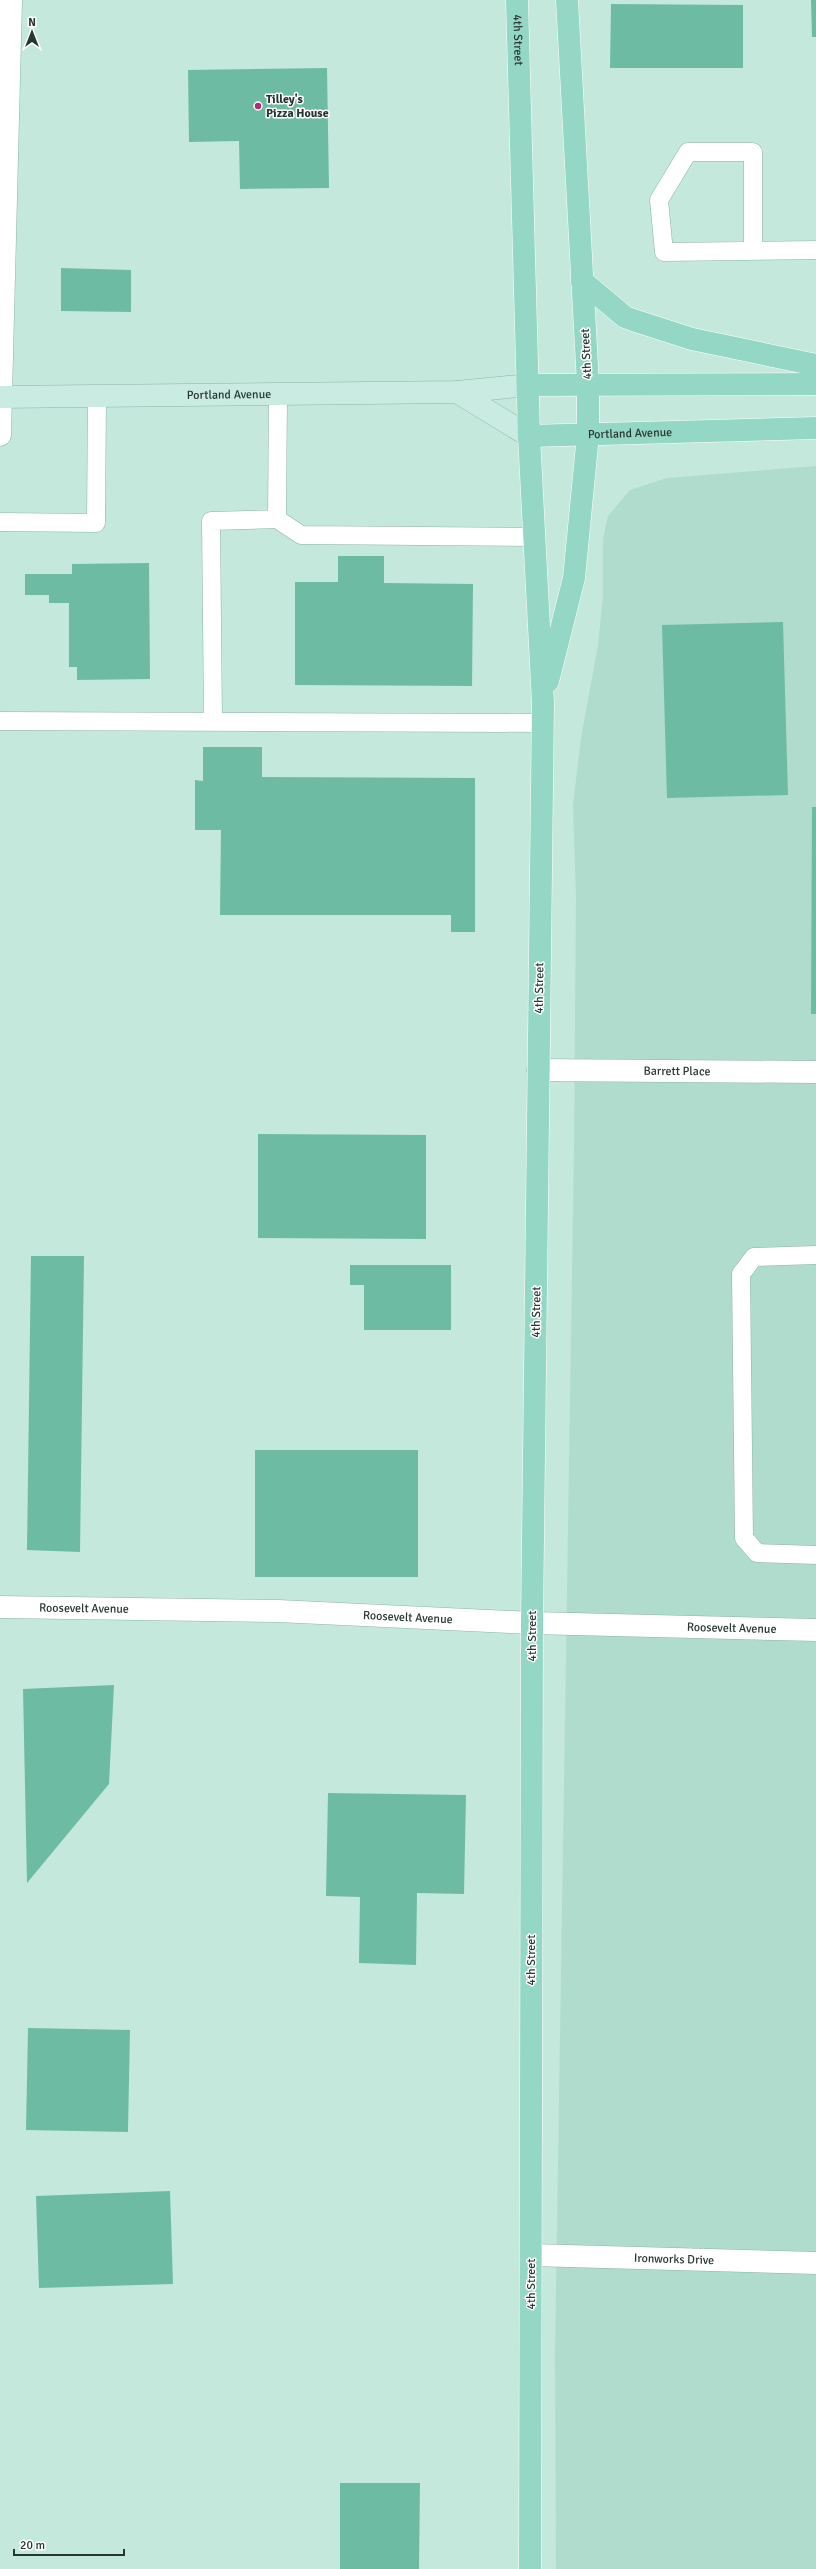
<svg xmlns="http://www.w3.org/2000/svg" width="816" height="2569" font-family="Signika,sans-serif">
<style>
.built{fill:#b0dccd}
.building{fill:#6ebba4}
.lines{fill:none;stroke-linecap:round;stroke-linejoin:round}
.lane-casing{stroke:#90b3a7;stroke-width:19}
.street-casing{stroke:#90b3a7;stroke-width:23}
.secondary-casing{stroke:#90b3a7;stroke-width:23}
.primary-casing{stroke:#fff;stroke-width:23}
.lane{stroke:#fff;stroke-width:18}
.street{stroke:#fff;stroke-width:22}
.secondary{stroke:#caebe2;stroke-width:22}
.primary{stroke:#95d7c5;stroke-width:22}
.poi-dot{fill:#b12c74;stroke:#fff;stroke-width:1.5}
.labels{text-anchor:middle;stroke-width:3;stroke-linejoin:round;paint-order:stroke}
.street-label{font-size:12px;fill:#283631;stroke:#fff}
.poi-label{font-size:12px;font-weight:bold;fill:#283631;stroke:#fff;text-anchor:start}
</style>
<rect width="100%" height="100%" fill="#c4e8db"/>
<path class="built" d="M816 466V2569H556L555 2355 574 1148 576 896 573 805 581 738 598 645 603 596V539L608 516 630 490 667 478Z"/>
<g class="building">
<path d="M811 0H816V37H812Z"/>
<path d="M611 4 743 5V68H610Z"/>
<path d="M327 68 329 188 240 189 239 141 189 142 188 70Z"/>
<path d="M61 268 131 270V312L61 311Z"/>
<path d="M338 556H384V583L473 584 472 686 295 685V582H338Z"/>
<path d="M149 563 150 679 77 680V667H69V603H49V595H25V574H72V564Z"/>
<path d="M783 622 788 795 667 798 662 625Z"/>
<path d="M203 747H262V777L475 778V932H451V915H220L221 830H195V780L203 781Z"/>
<path d="M812 807H816V1014H811Z"/>
<path d="M258 1134 426 1135V1239L258 1238Z"/>
<path d="M31 1256H84L80 1552 27 1550Z"/>
<path d="M350 1265H451V1330H364V1285H350Z"/>
<rect x="255" y="1450" width="163" height="127"/>
<path d="M114 1685 109 1784 27 1883 23 1689Z"/>
<path d="M328 1793 466 1795 464 1894 417 1893 416 1965 359 1963 360 1897 326 1896Z"/>
<path d="M28 2028 130 2030 128 2132 26 2130Z"/>
<path d="M170 2191 173 2284 39 2288 36 2196Z"/>
<path d="M340 2483H420L419 2569H340Z"/>
</g>
<g class="lines">
<defs>
<g id="lane">
<path d="M753 251V152H688L659 200 664 252 816 250"/>
<path d="M277 519 301 535 534 537"/>
<path d="M0 522 96 523 97 396"/>
<path d="M0 721 542 723"/>
<path d="M213 721 211 521 277 519 278 394"/>
<path d="M816 1255 754 1257 741 1274 744 1538 757 1553 816 1555"/>
</g>
<g id="street">
<path d="M0 435 11 0"/>
<path id="s1" d="M538 1070 816 1072"/>
<path id="s2" d="M0 1607 278 1611 532 1623 816 1630"/>
<path id="s3" d="M531 2255 816 2263"/>
</g>
<g id="secondary">
<path d="M457 392 529 436"/>
<path id="s4" d="M0 397 457 392 529 385"/>
</g>
<g id="primary">
<path id="s5" d="M517 0 529 436 543 703 532 1623 530 2569"/>
<path d="M582 281 625 317 633 320 692 339 816 365"/>
<path d="M529 385 816 384"/>
<path id="s6" d="M529 436 816 428"/>
<path d="M548 681 574 578 588 435V384L567 0"/>
</g>
</defs>
<use href="#lane" class="lane-casing"/>
<use href="#street" class="street-casing"/>
<use href="#secondary" class="secondary-casing"/>
<use href="#primary" class="primary-casing"/>
<use href="#lane" class="lane"/>
<use href="#street" class="street"/>
<use href="#secondary" class="secondary"/>
<use href="#primary" class="primary"/>
</g>
<circle class="poi-dot" cx="258" cy="106" r="4"/>
<g class="labels">
<g class="street-label">
<text dy="4" stroke="none"><textPath href="#s5" startOffset="40">4th Street</textPath></text>
<text transform="translate(586 354) rotate(-93)" y="4">4th Street</text>
<text dy="4" stroke="none"><textPath href="#s4" startOffset="229">Portland Avenue</textPath></text>
<text dy="4" stroke="none"><textPath href="#s6" startOffset="101">Portland Avenue</textPath></text>
<text transform="translate(539 988) rotate(-89)" y="4">4th Street</text>
<text dy="4" stroke="none"><textPath href="#s1" startOffset="139">Barrett Place</textPath></text>
<text transform="translate(536 1312) rotate(-89)" y="4">4th Street</text>
<text dy="4" stroke="none"><textPath href="#s2" startOffset="84">Roosevelt Avenue</textPath></text>
<text dy="4" stroke="none"><textPath href="#s2" startOffset="408">Roosevelt Avenue</textPath></text>
<text dy="4" stroke="none"><textPath href="#s2" startOffset="732">Roosevelt Avenue</textPath></text>
<text transform="translate(532 1636) rotate(-90)" y="4">4th Street</text>
<text transform="translate(531 1960) rotate(-90)" y="4">4th Street</text>
<text dy="4" stroke="none"><textPath href="#s3" startOffset="143">Ironworks Drive</textPath></text>
<text transform="translate(531 2284) rotate(-90)" y="4">4th Street</text>
</g>
<g class="poi-label">
<text x="266" y="103">Tilley's<tspan x="266" dy="14">Pizza House</tspan></text>
</g>
</g>
<g transform="translate(32 32)" stroke="#ffffff" stroke-width="3" paint-order="stroke">
<path d="M0-3L7 15L0 10L-7 15Z" fill="#283631"/>
<text y="-6" font-size="11" font-weight="bold" text-anchor="middle" fill="#283631">N</text>
</g>
<path d="M14 2549v6h110v-6" fill="none" stroke="#283631" stroke-width="2"/>
<text x="20" y="2549" font-size="12" fill="#283631" stroke="#ffffff" stroke-width="3" paint-order="stroke">20 m</text>
</svg>
